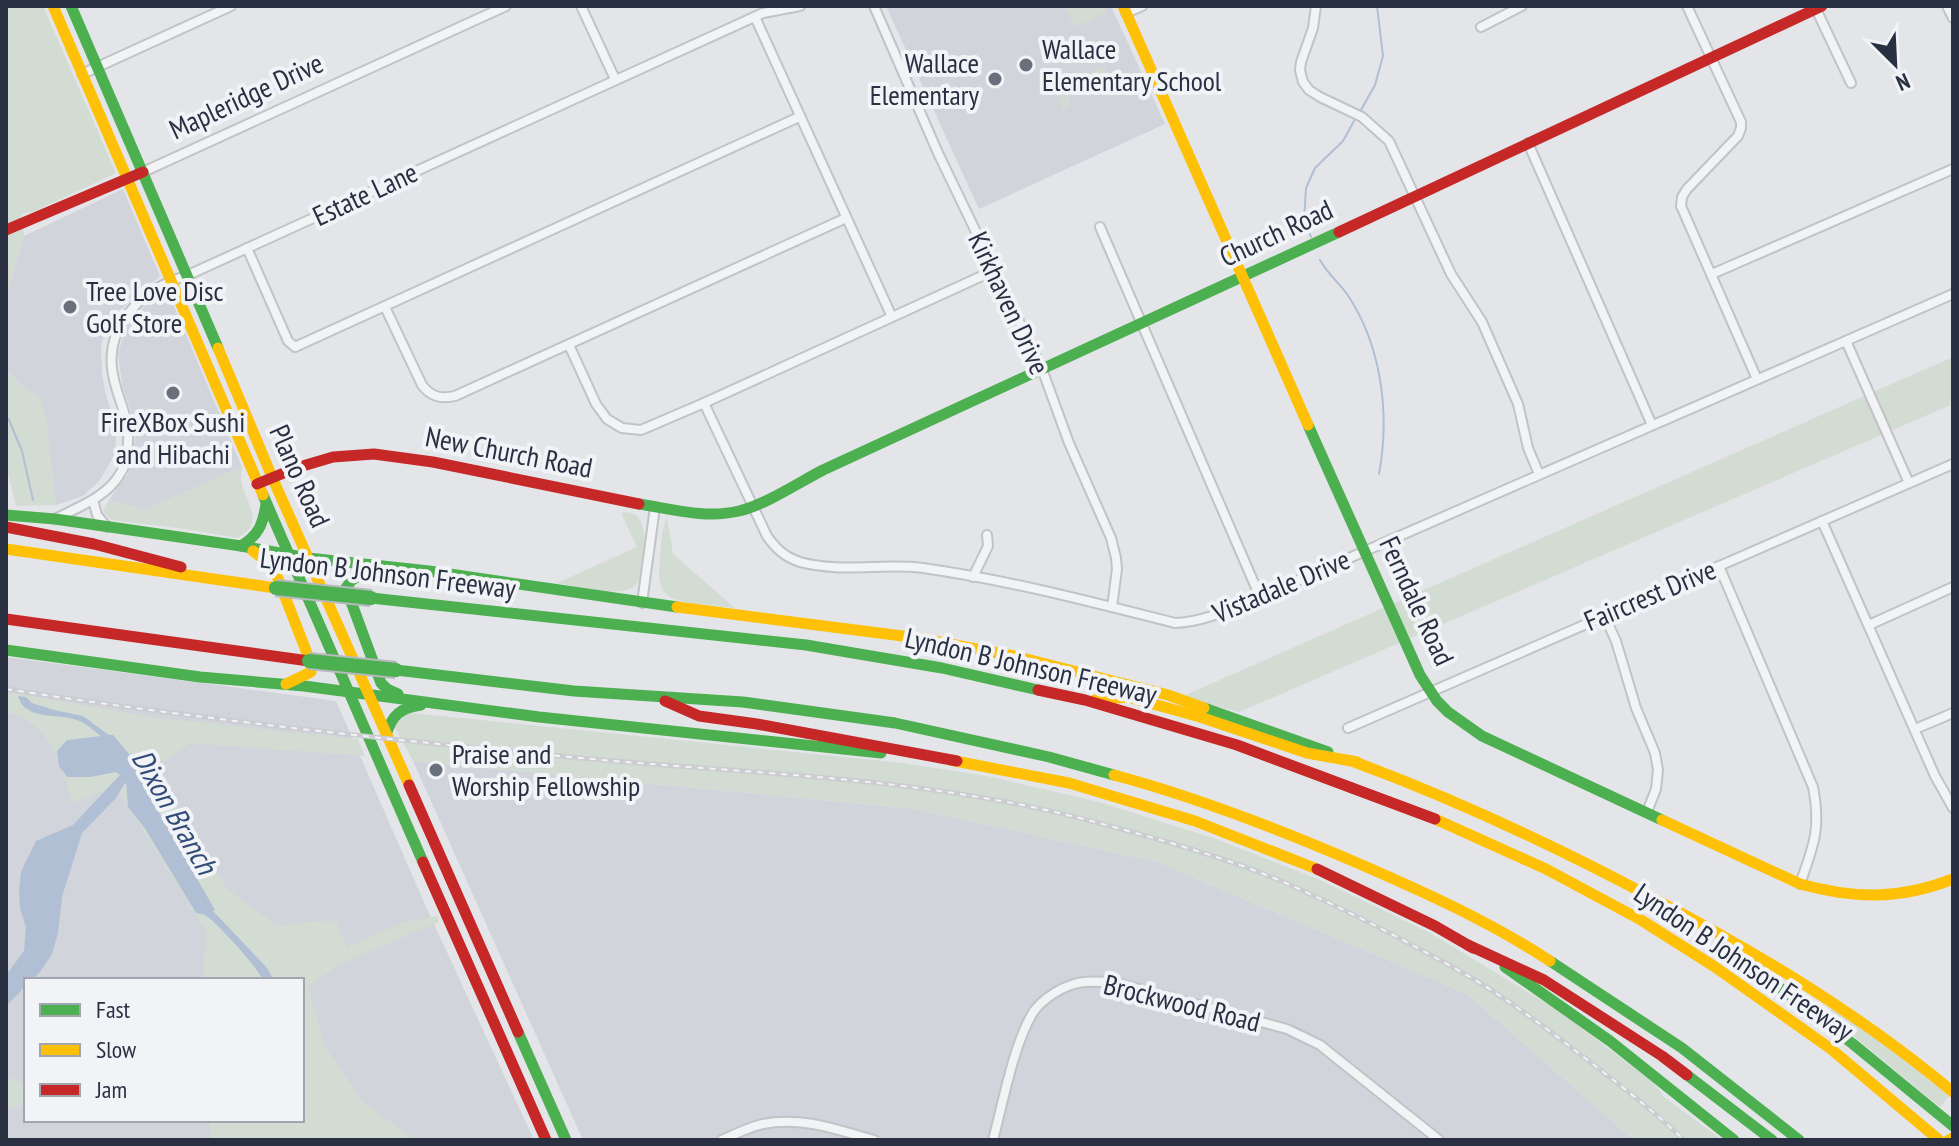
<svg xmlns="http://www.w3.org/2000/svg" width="1959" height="1146" font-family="'PT Sans Narrow',sans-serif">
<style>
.built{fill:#d1d4db;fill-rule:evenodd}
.green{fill:#d2dcd3}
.water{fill:#b1bfd4}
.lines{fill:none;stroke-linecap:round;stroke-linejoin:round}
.stream{stroke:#b1bfd4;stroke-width:2}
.street-casing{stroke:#c1c3c6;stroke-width:12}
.street{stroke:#f2f3f5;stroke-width:8}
.fast{stroke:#4caf50;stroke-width:11}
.slow{stroke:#ffc107;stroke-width:11}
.jam{stroke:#c62828;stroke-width:11}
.rail-casing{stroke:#cbcdd0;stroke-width:5}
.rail{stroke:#f1f3f7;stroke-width:2;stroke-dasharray:6;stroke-linecap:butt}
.fast-bridge-casing{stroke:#b5b8bd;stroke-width:18;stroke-linecap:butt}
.fast-bridge{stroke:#4caf50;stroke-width:14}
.poi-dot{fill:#6a6f7c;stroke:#f1f3f7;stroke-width:3}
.labels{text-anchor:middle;stroke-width:8;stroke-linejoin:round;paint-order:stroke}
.poi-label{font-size:28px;fill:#293042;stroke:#f1f3f7;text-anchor:start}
.street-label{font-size:28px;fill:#293042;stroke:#f1f3f7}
.water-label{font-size:30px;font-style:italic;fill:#324c77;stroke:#f1f3f7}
</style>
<rect width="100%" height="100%" fill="#e3e5e8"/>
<g class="built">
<path d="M886 6H1111L1165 124 979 209Z"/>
<path d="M123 189 160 276 107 321 101 347 102 375 107 399 117 427 115 454 100 480 83 496 56 505 46 418 25 388 6 370V298L24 236Z"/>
<path d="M168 292 242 467 145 510 109 500 128 474 137 430 122 384 118 353 127 325 148 303Z"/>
<path d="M6 657 336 701 427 909 534 1140H6ZM26 980H302V1120H26Z"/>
<path d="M413 761 915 809 1157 862 1467 994 1634 1140H583Z"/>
</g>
<g class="green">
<path d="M6 6H43L116 173 35 211 21 214 24 236 6 298Z"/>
<path d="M1068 6H1104L1107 12 1074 27 1065 7Z"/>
<path d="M1105 66 1109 78 1068 97 1071 105 1063 109 1054 89Z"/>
<path d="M1953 357V404L1239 712 1181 697Z"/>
<path d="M6 370 25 388 40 396 46 418 56 505 16 506 6 465Z"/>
<path d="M242 467C242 471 241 477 241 480 245 502 267 524 237 538L185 529 111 520 103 511 109 500 145 510Z"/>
<path d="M627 512C631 513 635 514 638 517 649 529 646 581 632 588 615 597 576 586 557 583L637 547 621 513Z"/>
<path d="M667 517 673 554 735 608C723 607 710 605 698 604 666 600 656 594 660 560 661 546 661 531 667 517Z"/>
<path d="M6 692 157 718 358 739 365 756 190 743 157 766 192 833 227 889 277 926 319 921H336L347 947 404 922 438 916 439 922 335 967 308 988 326 1048 364 1103 406 1133 412 1140H212L209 1120H302V980H205L203 970 207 933 115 785 73 804C59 764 53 723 6 712Z"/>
<path d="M412 713 903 763 987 776 1099 802 1216 839 1318 879 1430 933 1556 1009 1653 1082 1664 1097 1722 1140H1634L1467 994 1157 862 915 809 413 761 394 726 398 717Z"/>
<path d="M1832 1008 1894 1051 1949 1096 1940 1107 1827 1014Z"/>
<path d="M6 1077 26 1084V1103L6 1111Z"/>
</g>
<path class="water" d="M18 696 26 697 32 703 54 710 83 716 109 735H113L145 773 149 795 215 910 213 911 268 969 273 980H263C257 967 220 926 208 917 204 914 201 914 196 913L144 827 128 807 126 782 115 799 82 833 62 897 58 933 52 954 40 972 32 980H26V986L6 1006V975L24 951 26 927 20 908 19 890 21 872 36 841 73 825 120 775 116 772 90 777H67L59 766 57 751 67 740 101 736C94 731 87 724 79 721 59 712 25 722 18 696Z"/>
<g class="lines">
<g class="stream">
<path d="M1361 110 1375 85 1383 56 1377 6"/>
<path d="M1311 237 1304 220 1306 188 1315 168 1343 141 1354 121"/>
<path d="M1320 260C1327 273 1338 282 1347 294 1382 346 1390 414 1379 474"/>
<path d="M6 417 9 420 22 451 33 500"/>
</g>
<defs>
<g id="street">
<path d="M581 6 615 79"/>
<path d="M874 6 938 153 1042 369 1069 443 1111 538 1116 558 1117 569 1112 607"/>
<path d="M1316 6 1313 28 1301 62 1300 70 1303 82 1309 90 1320 97 1362 117 1389 141 1451 274 1482 322 1518 404 1528 448 1539 474"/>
<path d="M1687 6 1741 122V128L1738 136 1687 189 1682 197 1681 206 1757 379"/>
<path d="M1947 6 1953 18"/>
<path d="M1816 9 1851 83"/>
<path d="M1126 13 1142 6"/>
<path d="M755 17 892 317"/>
<path d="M1481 27 1522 6"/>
<path d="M82 74 231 6"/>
<path d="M1528 143 1652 425"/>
<path d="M143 172 506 6"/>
<path d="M1100 227 1260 597"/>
<path d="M247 248 288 341 295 347 799 117"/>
<path d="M1712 274 1953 169"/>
<path d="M385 307 422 385C431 397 441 399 455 396L846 218"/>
<path d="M1846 341 1909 483"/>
<path d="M569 345 596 404 607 419 622 428 641 430 704 403 995 270"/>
<path d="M704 403 767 536C776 549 785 557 800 562 841 573 882 563 923 568 1008 580 1092 602 1175 623 1205 622 1232 608 1260 597L1953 294"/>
<path d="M93 500 97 515 107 527"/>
<path d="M55 519C78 507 107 497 120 474 125 467 126 460 127 451 133 417 115 399 112 368 107 322 146 287 186 276L763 13 800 6"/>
<path d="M1822 521 1935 776 1953 808"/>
<path d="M1719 566 1813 787C1821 828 1814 845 1800 884"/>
<path d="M973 577 988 546 987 535"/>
<path d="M642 603 655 507"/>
<path d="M1604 615 1616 641 1636 708 1655 753 1658 770 1656 789 1647 812"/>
<path d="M1869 625 1953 587"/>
<path d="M1348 728 1953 464"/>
<path d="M1915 729 1953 713"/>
<path d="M722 1140C735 1134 749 1127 763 1124 801 1116 838 1130 874 1140"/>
<path d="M993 1140C1003 1103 1014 1042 1034 1011 1043 999 1060 988 1074 984 1087 980 1103 982 1117 983L1287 1029 1320 1045 1439 1140"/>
</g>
</defs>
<use href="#street" class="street-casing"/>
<use href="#street" class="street"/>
<g class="fast">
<path d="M71 6 218 348"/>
<path d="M1308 425 1420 675 1437 701 1448 712 1482 736 1662 820"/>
<path d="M263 495 423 862"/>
<path d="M639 504C671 509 706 519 739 511 765 505 798 483 823 470L1339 232"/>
<path d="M6 515 55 519 241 546 308 558 429 571 677 607"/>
<path d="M241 546C259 535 263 524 266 504"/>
<path d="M374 564 351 581 346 588 381 683 387 689 398 694"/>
<path d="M371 598 806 645 942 668 1038 690"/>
<path d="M6 650 200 677 304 686 539 717 881 753"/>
<path d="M396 670 574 691 743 702 895 723 1049 757 1114 775"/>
<path d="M1204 708 1328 752"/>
<path d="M386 735C392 715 400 708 421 705"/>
<path d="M1731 944 1771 981 1853 1044 1953 1126"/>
<path d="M1550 961 1682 1048 1799 1140"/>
<path d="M1505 967 1610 1041 1734 1140"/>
<path d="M518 1032 566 1140"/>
<path d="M1687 1075 1772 1140"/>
</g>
<g class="slow">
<path d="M53 6 263 495"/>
<path d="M1123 6 1308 425"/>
<path d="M218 348 272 477 409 785"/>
<path d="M6 549 276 588"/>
<path d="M253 551 273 566 312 666 311 672 286 684"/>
<path d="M677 607 918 638 1014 656 1168 695 1204 708"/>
<path d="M1095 700 1128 697 1200 717 1307 753 1357 762"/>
<path d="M950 760 1069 783 1195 821 1317 869"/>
<path d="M1352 761C1455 799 1555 846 1651 897 1758 953 1861 1015 1953 1092"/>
<path d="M1114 775C1196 797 1276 828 1355 862 1422 891 1489 921 1550 961"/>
<path d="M1435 819 1546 869 1641 920 1715 967 1831 1049 1939 1140"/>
<path d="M1662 820 1800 884C1855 899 1899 900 1953 879"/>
<path d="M1949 1140 1953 1138"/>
</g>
<g class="jam">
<path d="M6 230 143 172"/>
<path d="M1339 232 1822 6"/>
<path d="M257 484 296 468 333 457 374 454 433 462 639 504"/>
<path d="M6 527 94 544 181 567"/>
<path d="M6 619 309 661"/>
<path d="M1038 690 1085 700 1237 745 1435 819"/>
<path d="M665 701 699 716 757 724 957 761"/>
<path d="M409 785 518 1032"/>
<path d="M423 862 546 1140"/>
<path d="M1317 869 1435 926 1473 948"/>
<path d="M1468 945 1544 980 1662 1056 1687 1075"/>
</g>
<defs>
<path id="rail" d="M6 689C197 719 389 740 581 758 718 771 855 775 990 799 1051 809 1111 826 1171 843 1208 854 1246 866 1281 881 1346 909 1410 943 1472 978 1510 1001 1546 1028 1581 1055 1616 1082 1652 1109 1684 1140"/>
</defs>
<use href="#rail" class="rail-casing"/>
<use href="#rail" class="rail"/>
<defs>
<g id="fast-bridge">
<path d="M276 588 371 598"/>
<path d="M309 661 396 670"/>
</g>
</defs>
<use href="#fast-bridge" class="fast-bridge-casing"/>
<use href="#fast-bridge" class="fast-bridge"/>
</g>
<g class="poi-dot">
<circle cx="1026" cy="65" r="8"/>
<circle cx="995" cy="79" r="8"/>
<circle cx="70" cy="307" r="8"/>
<circle cx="173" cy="393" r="8"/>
<circle cx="436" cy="770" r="8"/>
</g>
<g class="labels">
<g class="poi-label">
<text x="1042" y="59">Wallace<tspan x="1042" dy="32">Elementary School</tspan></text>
<text x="979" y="73" text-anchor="end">Wallace<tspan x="979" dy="32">Elementary</tspan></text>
<text x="86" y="301">Tree Love Disc<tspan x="86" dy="32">Golf Store</tspan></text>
<text x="173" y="432" text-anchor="middle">FireXBox Sushi<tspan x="173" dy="32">and Hibachi</tspan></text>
<text x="452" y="764">Praise and<tspan x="452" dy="32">Worship Fellowship</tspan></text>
</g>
<g class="street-label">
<text transform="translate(246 96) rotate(-25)" y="10">Mapleridge Drive</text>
<text transform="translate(365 194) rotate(-25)" y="10">Estate Lane</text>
<text transform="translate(1276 233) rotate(-25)" y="10">Church Road</text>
<text transform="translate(1009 303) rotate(65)" y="10">Kirkhaven Drive</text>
<text transform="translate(509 452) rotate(11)" y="10">New Church Road</text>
<text transform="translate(300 476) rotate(66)" y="10">Plano Road</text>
<text transform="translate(388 573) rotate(7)" y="10">Lyndon B Johnson Freeway</text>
<text transform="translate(1281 586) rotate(-23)" y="10">Vistadale Drive</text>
<text transform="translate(1650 595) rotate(-23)" y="10">Faircrest Drive</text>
<text transform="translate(1417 601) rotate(65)" y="10">Ferndale Road</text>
<text transform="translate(1031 666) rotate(13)" y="10">Lyndon B Johnson Freeway</text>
<text transform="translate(1744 962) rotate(34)" y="10">Lyndon B Johnson Freeway</text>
<text transform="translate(1182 1003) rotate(14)" y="10">Brockwood Road</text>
</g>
<g class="water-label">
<text transform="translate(174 812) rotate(60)" y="10">Dixon Branch</text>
</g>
</g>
<rect width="1959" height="1146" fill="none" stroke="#293042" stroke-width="16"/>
<rect x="24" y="978" width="280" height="144" fill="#f1f3f7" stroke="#a1a5af" stroke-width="2"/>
<rect x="40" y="1004" width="40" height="12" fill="#4caf50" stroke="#a1a5af" stroke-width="2"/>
<text x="96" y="1018" font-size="24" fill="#293042">Fast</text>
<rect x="40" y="1044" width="40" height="12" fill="#ffc107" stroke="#a1a5af" stroke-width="2"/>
<text x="96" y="1058" font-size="24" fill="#293042">Slow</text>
<rect x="40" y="1084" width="40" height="12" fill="#c62828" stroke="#a1a5af" stroke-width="2"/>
<text x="96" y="1098" font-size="24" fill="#293042">Jam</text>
<g transform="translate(1895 64) rotate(156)" stroke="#f1f3f7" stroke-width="6" paint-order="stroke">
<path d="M0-6L14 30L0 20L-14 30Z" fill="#293042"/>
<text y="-12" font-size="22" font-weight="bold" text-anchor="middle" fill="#293042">N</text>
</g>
</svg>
